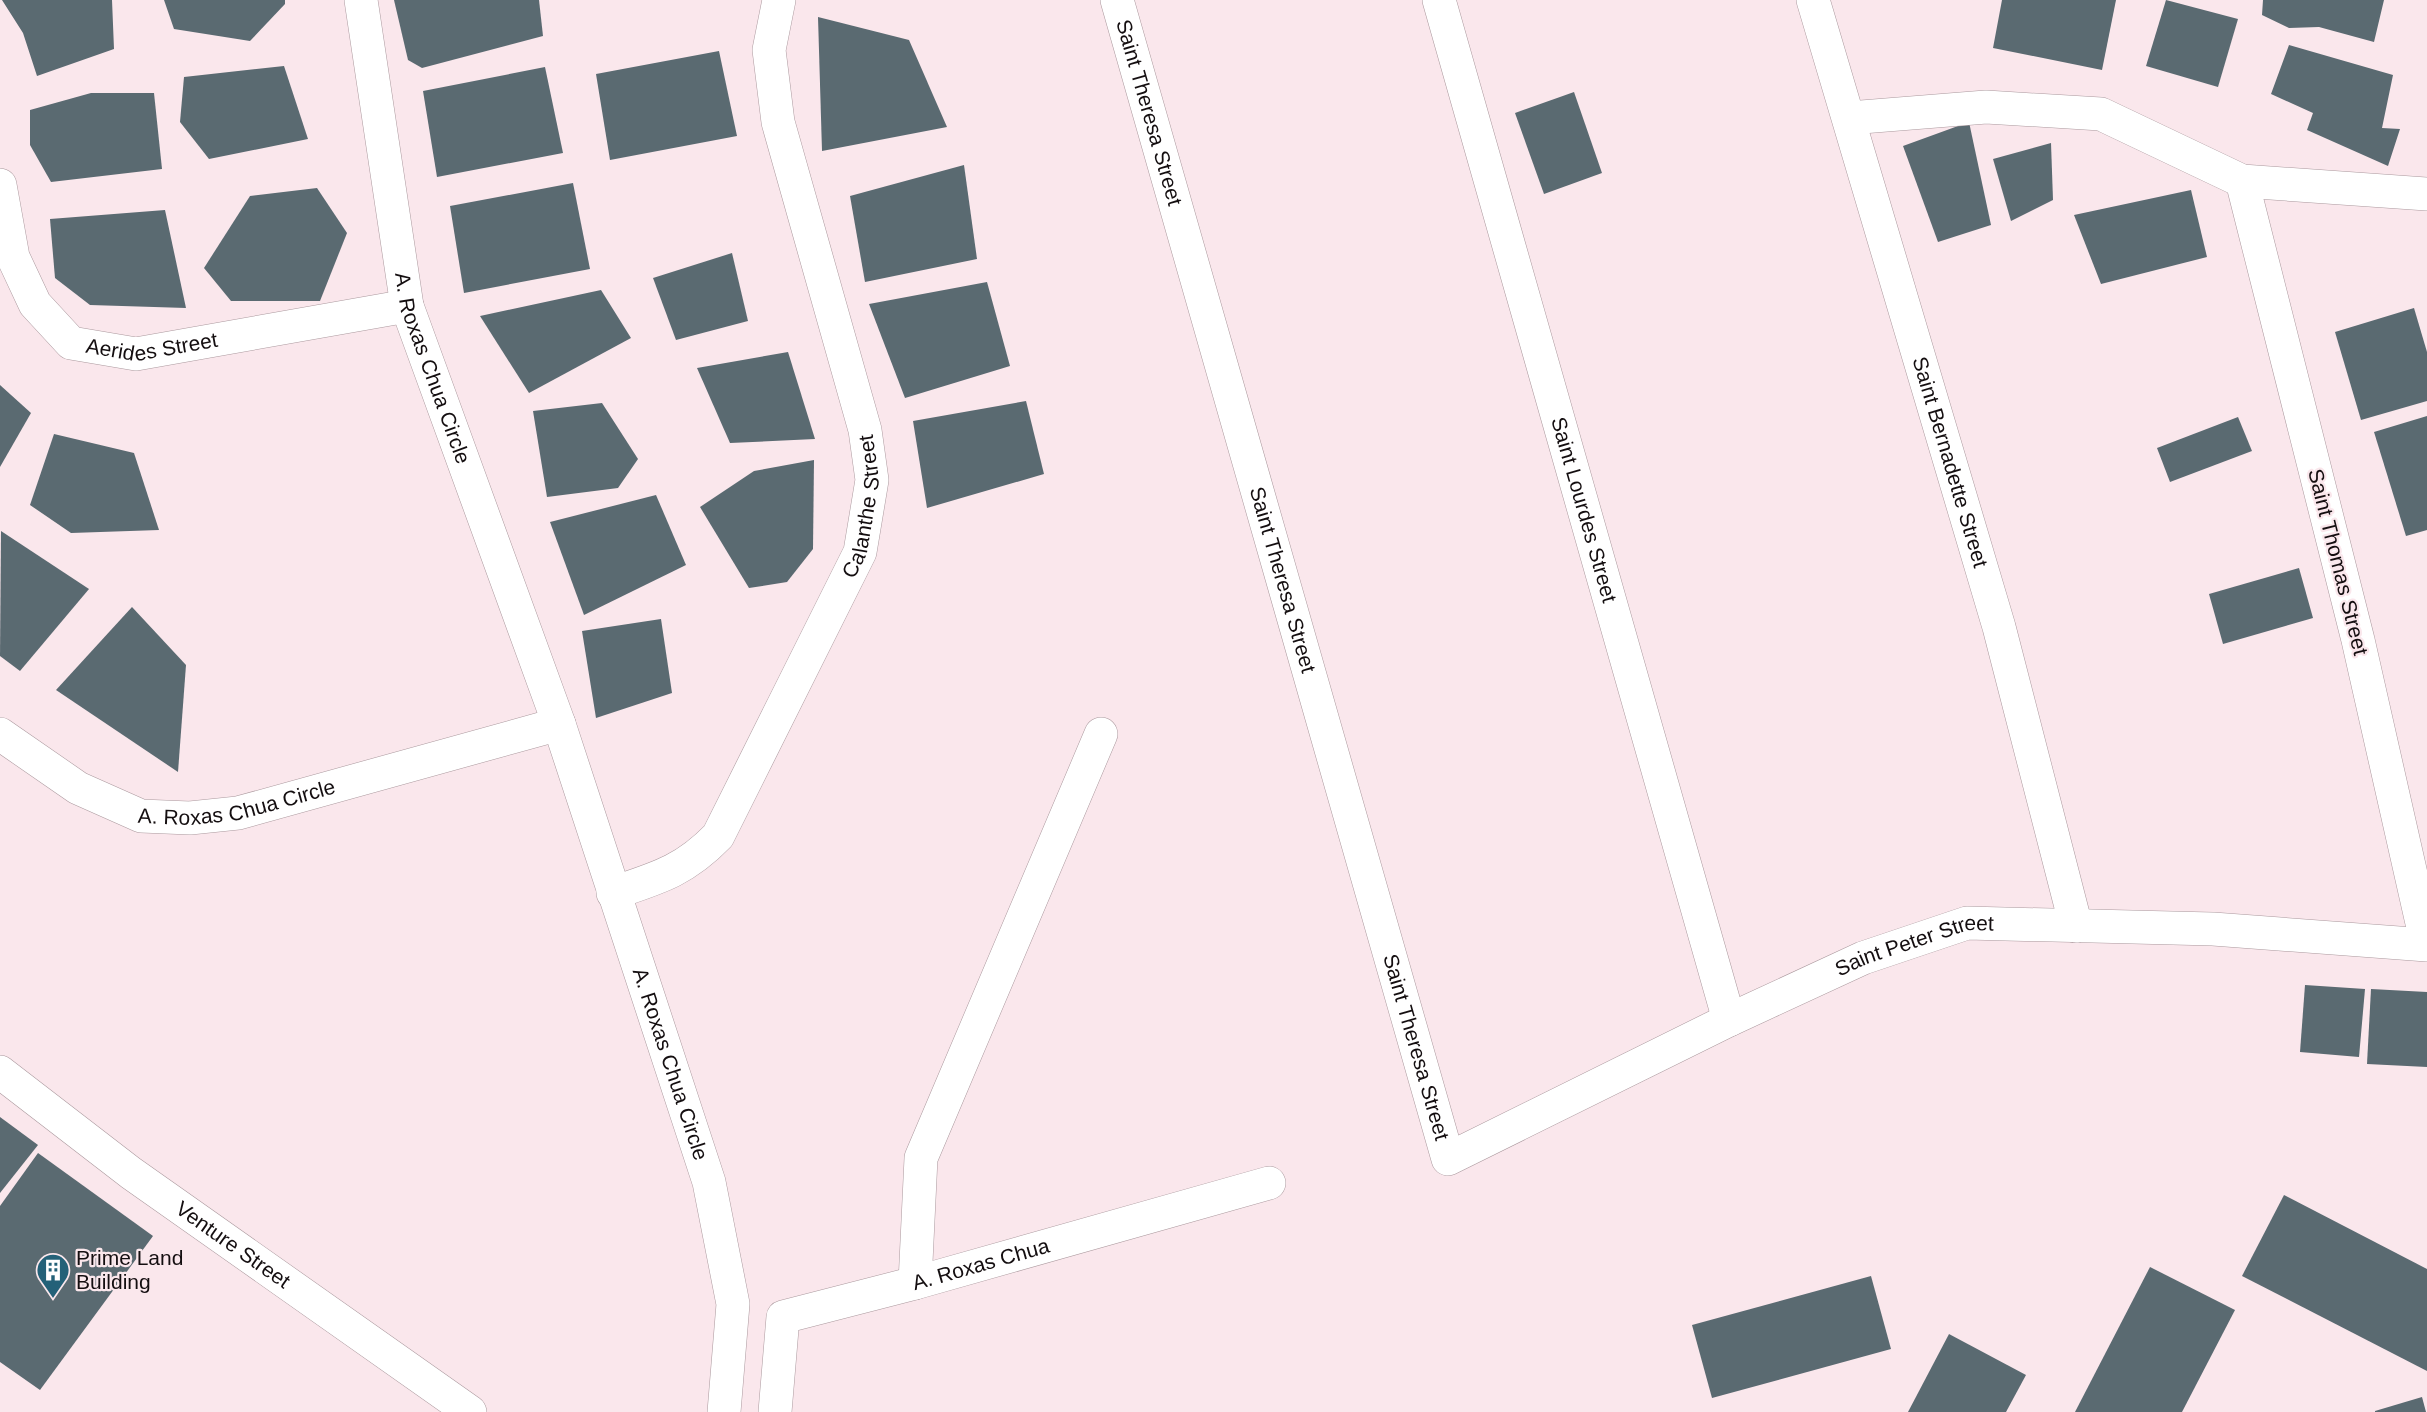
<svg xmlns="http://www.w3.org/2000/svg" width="2427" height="1412" font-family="Arial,sans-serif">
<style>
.building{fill:#5a6a71}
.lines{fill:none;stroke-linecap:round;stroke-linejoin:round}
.minor-casing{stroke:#ab999e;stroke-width:34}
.minor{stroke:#fff;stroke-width:33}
.labels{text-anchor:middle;stroke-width:4.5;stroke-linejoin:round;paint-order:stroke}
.street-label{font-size:21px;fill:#140e10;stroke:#fae7ec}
.poi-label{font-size:21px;fill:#140e10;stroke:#fae7ec;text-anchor:start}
</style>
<rect width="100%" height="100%" fill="#fae7ec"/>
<g class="building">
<path d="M2 0H112L114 49 37 76 23 33Z"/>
<path d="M164 0H285V4L250 41 174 29Z"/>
<path d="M394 0H539L543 36 422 68 408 60Z"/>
<path d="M2002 0H2116L2102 70 1993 48Z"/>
<path d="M2166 0 2238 19 2218 87 2146 66Z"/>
<path d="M2263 0H2384L2374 42 2319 27 2289 28 2262 15Z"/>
<path d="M818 17 909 40 947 127 822 151Z"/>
<path d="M2289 45 2393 75 2382 128 2400 129 2388 166 2307 130 2313 113 2271 94Z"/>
<path d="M719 51 737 136 610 160 596 74Z"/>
<path d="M284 66 308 139 209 159 180 122 184 77Z"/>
<path d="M545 67 563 153 437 177 423 91Z"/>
<path d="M1574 92 1602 173 1544 194 1515 113Z"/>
<path d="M91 93H154L162 169 51 182 30 145V110Z"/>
<path d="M1969 122 1991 225 1938 242 1903 146Z"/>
<path d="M2051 143 2053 200 2011 221 1993 159Z"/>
<path d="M964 165 977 259 865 282 850 196Z"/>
<path d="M573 183 590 269 464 293 450 206Z"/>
<path d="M317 188 347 233 320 301H231L204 268 250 196Z"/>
<path d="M2191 190 2207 257 2101 284 2074 215Z"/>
<path d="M165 210 186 308 90 305 55 278 50 219Z"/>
<path d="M732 253 748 321 676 340 653 278Z"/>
<path d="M987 282 1010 366 905 398 869 304Z"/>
<path d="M601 290 631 338 529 393 480 316Z"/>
<path d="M2414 308 2427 352V401L2361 420 2335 332Z"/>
<path d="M788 352 815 439 730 443 697 368Z"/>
<path d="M0 385 31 413 0 467Z"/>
<path d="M1026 401 1044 474 927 508 913 421Z"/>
<path d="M602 403 638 459 618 488 547 497 533 411Z"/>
<path d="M2427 416V530L2406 536 2374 432Z"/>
<path d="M2238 417 2252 451 2170 482 2157 448Z"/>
<path d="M54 434 134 453 159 530 71 533 30 505Z"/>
<path d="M814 460 813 549 787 582 749 588 700 507 754 471Z"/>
<path d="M656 495 686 565 584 615 550 522Z"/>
<path d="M1 531 89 589 20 671 0 656Z"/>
<path d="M2299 568 2313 618 2223 644 2209 594Z"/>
<path d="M132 607 186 665 178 772 56 690Z"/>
<path d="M661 619 672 693 596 718 582 631Z"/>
<path d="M2305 985 2365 989 2359 1057 2300 1052Z"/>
<path d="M2371 989 2427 992V1067L2367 1064Z"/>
<path d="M0 1117 38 1145 0 1193Z"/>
<path d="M38 1153 153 1236 40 1390 0 1362V1206Z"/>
<path d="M2284 1195 2427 1269V1371L2242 1276Z"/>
<path d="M2150 1267 2235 1310 2182 1412H2075Z"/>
<path d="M1871 1276 1891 1349 1712 1398 1692 1325Z"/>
<path d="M1949 1334 2026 1375 2006 1412H1908Z"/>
<path d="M2422 1397 2426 1412H2375V1411Z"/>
</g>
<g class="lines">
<defs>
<g id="minor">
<path id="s1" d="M361 0 407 306 559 724 709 1182 733 1304 724 1412"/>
<path id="s2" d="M1117 0 1448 1159 1729 1020 1863 958 1967 923 2213 929 2427 945 2358 640 2242 181"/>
<path id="s3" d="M1439 0 1729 1020"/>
<path id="s4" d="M1813 0 1999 627 2076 926"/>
<path d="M1849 118 1986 107 2101 114 2242 181 2427 194"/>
<path id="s5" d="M0 185 13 257 35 304 71 343 136 354 407 306"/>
<path id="s6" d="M0 734 78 788 141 816 190 818 238 813 559 724"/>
<path id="s7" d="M613 893C658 878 684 871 718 836L860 552 872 480 865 430 778 122 769 50 779 0"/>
<path id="s8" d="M0 1072 131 1173 470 1412"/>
<path d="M915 1283 921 1158 1101 734"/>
<path id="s9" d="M775 1412 783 1317 915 1283 1269 1183"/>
</g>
</defs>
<use href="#minor" class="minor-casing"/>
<use href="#minor" class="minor"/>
</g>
<defs>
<symbol id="building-pin" viewBox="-11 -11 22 30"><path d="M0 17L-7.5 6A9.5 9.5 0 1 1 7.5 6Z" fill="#246178" stroke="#fae7ec"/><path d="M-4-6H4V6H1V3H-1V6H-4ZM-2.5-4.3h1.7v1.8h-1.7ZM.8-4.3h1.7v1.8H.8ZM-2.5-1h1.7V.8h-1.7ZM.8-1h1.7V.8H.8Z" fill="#fff"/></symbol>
</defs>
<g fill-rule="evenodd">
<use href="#building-pin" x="34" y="1251" width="38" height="52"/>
</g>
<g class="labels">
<g class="street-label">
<text dy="7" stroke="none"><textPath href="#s2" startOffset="117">Saint Theresa Street</textPath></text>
<text dy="7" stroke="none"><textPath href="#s5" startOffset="260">Aerides Street</textPath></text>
<text dy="7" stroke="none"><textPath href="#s1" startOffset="376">A. Roxas Chua Circle</textPath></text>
<text dy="7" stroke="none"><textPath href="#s4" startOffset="482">Saint Bernadette Street</textPath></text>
<text dy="7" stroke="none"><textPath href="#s7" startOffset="484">Calanthe Street</textPath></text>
<text dy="7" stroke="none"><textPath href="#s3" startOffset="530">Saint Lourdes Street</textPath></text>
<text transform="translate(2338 562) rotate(76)" y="7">Saint Thomas Street</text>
<text dy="7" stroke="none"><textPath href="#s2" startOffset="603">Saint Theresa Street</textPath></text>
<text dy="7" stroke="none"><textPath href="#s6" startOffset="261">A. Roxas Chua Circle</textPath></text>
<text dy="7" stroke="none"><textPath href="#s2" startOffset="1720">Saint Peter Street</textPath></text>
<text dy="7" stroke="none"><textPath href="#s2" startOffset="1089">Saint Theresa Street</textPath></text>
<text dy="7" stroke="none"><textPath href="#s1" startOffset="1112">A. Roxas Chua Circle</textPath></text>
<text dy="7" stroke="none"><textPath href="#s8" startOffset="290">Venture Street</textPath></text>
<text dy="7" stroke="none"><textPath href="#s9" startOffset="300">A. Roxas Chua</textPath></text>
</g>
<g class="poi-label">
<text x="76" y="1265">Prime Land<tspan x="76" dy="24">Building</tspan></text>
</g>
</g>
</svg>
